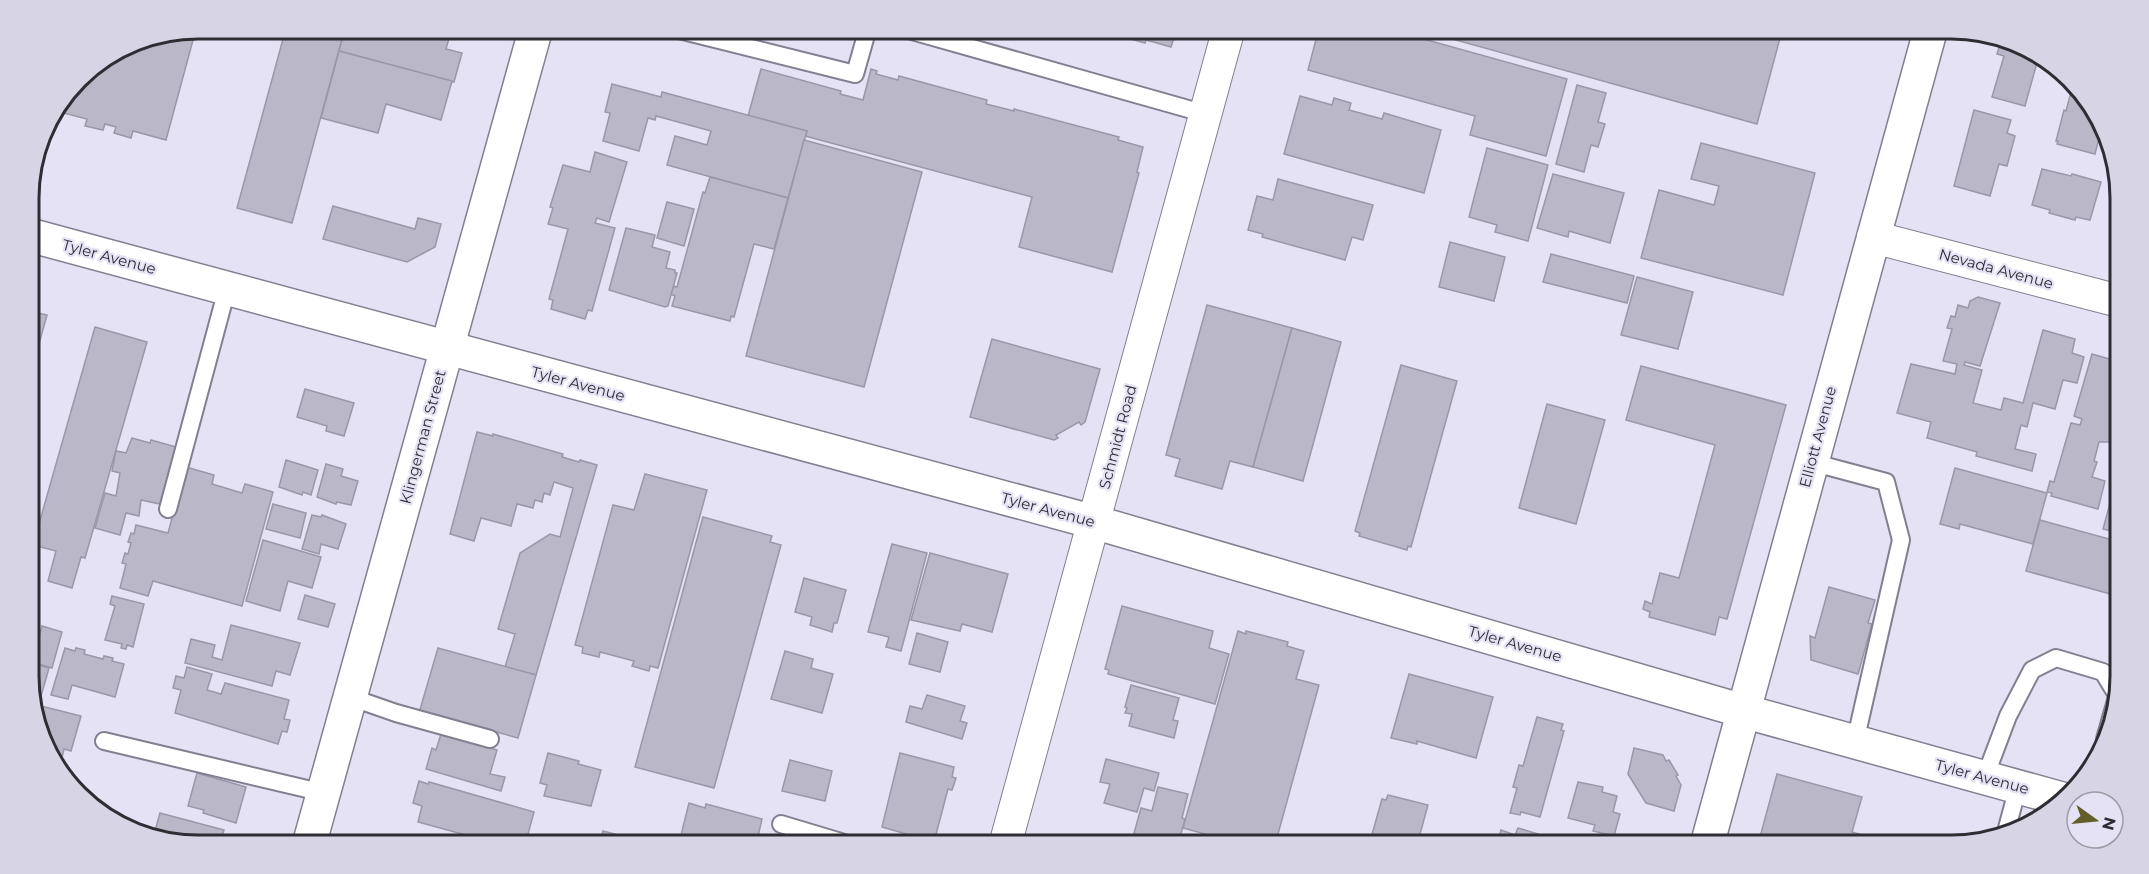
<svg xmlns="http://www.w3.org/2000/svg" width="2149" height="874" font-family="Montserrat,sans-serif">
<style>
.building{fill:#bab7c9;stroke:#9a97a8;stroke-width:1.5}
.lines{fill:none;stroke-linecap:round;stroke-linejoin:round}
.service-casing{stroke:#837f90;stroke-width:20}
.minor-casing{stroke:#837f90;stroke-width:34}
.tertiary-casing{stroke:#837f90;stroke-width:36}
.secondary-casing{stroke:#837f90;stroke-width:36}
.service{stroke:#fff;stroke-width:16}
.minor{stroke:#fff;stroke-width:32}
.tertiary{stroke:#fff;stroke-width:33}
.secondary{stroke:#fff;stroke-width:33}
.labels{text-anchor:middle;stroke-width:4.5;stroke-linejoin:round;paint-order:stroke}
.street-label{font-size:15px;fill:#2f2d34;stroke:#e6e2f5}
.rim{fill:none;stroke:#2f2d34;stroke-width:3}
</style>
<rect width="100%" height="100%" fill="#e6e2f5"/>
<g class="building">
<path d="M286 28H345L292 223 237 208Z"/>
<path d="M345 28H452L446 49 462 53 454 82 339 51Z"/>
<path d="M778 28H816L813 38Z"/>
<path d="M1093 28H1177L1171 47 1146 40 1145 43Z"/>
<path d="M1319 28H1384L1567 79 1546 156 1470 135 1475 116 1308 70Z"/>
<path d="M1413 28H1768L1766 34 1780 38 1757 124Z"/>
<path d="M196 29 166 140 133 131 131 138 114 133 116 127 105 124 103 130 85 126 87 119 56 111 86 71 134 41Z"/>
<path d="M2002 37 2006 38 2038 59 2025 106 1992 97 2004 56 1997 54Z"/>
<path d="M339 51 452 81 441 120 386 104 378 133 321 118Z"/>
<path d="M761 69 841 91 840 94 863 100 871 69 877 71 876 74 898 80 899 76 987 100 986 104 1014 111V109L1119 137 1118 140 1143 147 1137 172 1139 173 1112 272 1019 247 1032 197 805 136 807 131 748 116Z"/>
<path d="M612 84 661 97 662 92 807 131 788 198 667 165 675 136 707 145 711 131 656 116 655 120 648 118 639 151 603 141 610 113 605 112Z"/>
<path d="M2073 84 2079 87 2102 139 2099 138 2095 154 2057 144 2058 141H2056L2064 110 2066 111Z"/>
<path d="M1577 85 1606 93 1598 122 1605 124 1598 147 1591 145 1584 172 1556 164Z"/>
<path d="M1300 96 1332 105 1334 98 1351 103 1349 110 1382 119 1384 113 1441 130 1424 193 1284 154Z"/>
<path d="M1974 110 2011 120 2007 133 2015 136 2007 166 1999 164 1990 196 1954 186Z"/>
<path d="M804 140 922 172 864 387 746 356Z"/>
<path d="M1701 143 1815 173 1783 295 1641 258 1659 190 1714 205 1719 186 1691 179Z"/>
<path d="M1487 148 1548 165 1528 241 1495 232 1497 225 1469 217Z"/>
<path d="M595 152 627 162 609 222 597 218 595 223 615 228 592 311 588 310 585 319 551 309 553 300 549 299 568 229 548 224 553 208 550 207 563 165 590 172Z"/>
<path d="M2042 169 2071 176 2072 174 2101 182 2090 220 2076 217 2075 220 2049 213 2050 210 2032 205Z"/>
<path d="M1553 174 1624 193 1610 243 1569 231 1568 237 1537 228Z"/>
<path d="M710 177 788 198 774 249 754 244 734 317 731 316 730 321 672 306 675 296 671 294 673 286 677 287 703 192 705 193Z"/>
<path d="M1278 179 1373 205 1363 240 1352 237 1345 260 1262 237 1263 234 1248 230 1257 196 1273 200Z"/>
<path d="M667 202 694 209 684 246 657 238Z"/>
<path d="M333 206 415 229 418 218 441 224 435 247 407 262 323 239Z"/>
<path d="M626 228 655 235 652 247 670 252 666 268 675 270V273H677L668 306 665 307 609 290Z"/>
<path d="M1450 242 1505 257 1494 301 1439 287Z"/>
<path d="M1551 254 1634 276 1627 303 1543 282Z"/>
<path d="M1637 277 1693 292 1678 349 1621 335Z"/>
<path d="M1978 297 2000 303 1980 366 1965 362 1964 365 1982 370 1973 403 2001 410 2004 398 2023 403 2043 330 2075 339 2072 353 2084 357 2077 383 2063 380 2055 409 2033 403 2027 427 2021 425 2015 449 2036 454 2032 471 1976 456 1977 452 1927 438 1931 422 1897 413 1911 364 1955 374 1957 364 1943 361 1952 329 1947 328 1951 316 1955 317 1958 305 1968 308 1970 301Z"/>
<path d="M1207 305 1292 328 1253 467 1230 461 1222 489 1175 476 1180 459 1166 455Z"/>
<path d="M30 311 47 315 30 376Z"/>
<path d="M95 327 147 342 85 558 81 557 72 588 48 581 56 551 33 545Z"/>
<path d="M1292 328 1341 342 1303 481 1253 467Z"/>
<path d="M992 339 1100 369 1085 422 1081 425 1079 422 1056 435 1058 438 1054 440 970 417Z"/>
<path d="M2092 354 2120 362V442H2099L2094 461 2097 462 2092 477 2105 481 2098 509 2051 496 2052 493 2047 492 2050 481 2054 482 2071 423 2080 425 2082 419 2074 416Z"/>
<path d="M1401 365 1457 381 1411 547 1408 546 1407 550 1359 536 1360 533 1355 531Z"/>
<path d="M1641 366 1786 405 1727 619 1719 617 1715 635 1649 617 1650 612 1643 609 1645 601 1652 604 1660 573 1679 578 1715 445 1626 420Z"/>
<path d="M305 389 354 403 344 436 326 431 327 426 297 417Z"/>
<path d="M1547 404 1605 420 1576 524 1519 508Z"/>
<path d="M477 432 493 436V434L563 454 562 457 579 462 580 460 597 465 536 675 505 667 515 634 498 629 520 553 550 534 560 537 573 488 554 482 550 495 544 493 542 502 535 500 533 508 517 504 511 526 481 518 474 541 450 534Z"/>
<path d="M132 438 150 443 151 440 176 447 160 504 141 500 139 516 126 513 120 535 95 528 105 493 116 496 120 473 112 471 116 451 126 453Z"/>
<path d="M286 460 318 470 311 495 303 492 302 495 279 487Z"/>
<path d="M326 464 343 469 341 476 358 481 351 505 337 502 336 504 317 497Z"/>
<path d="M186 467 214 475 212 484 242 493 245 484 273 492 242 606 153 581 148 596 120 588 126 564 122 563 125 553 128 554 131 543 128 542 131 533 134 534 136 525 168 533Z"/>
<path d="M1955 468 2047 493 2033 544 1960 524 1959 529 1940 524Z"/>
<path d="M645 474 707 490 658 668 650 666 649 671 632 666 634 661 600 652 599 657 582 653 583 647 575 645 613 505 634 510Z"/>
<path d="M2112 496 2120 499V533L2103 529Z"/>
<path d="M273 504 306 513 300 538 266 529Z"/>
<path d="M312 515 321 517 322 515 346 524 338 549 321 544 319 554 302 549Z"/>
<path d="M703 517 772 536 770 542 781 545 714 788 635 767Z"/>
<path d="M2040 520 2120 542V586L2118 596 2026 571Z"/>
<path d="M263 540 321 557 312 588 288 581 280 611 246 601Z"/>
<path d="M892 544 927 553 901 651 886 647 889 637 868 632Z"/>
<path d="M930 553 1008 574 992 632 962 624 960 631 911 620Z"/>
<path d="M804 578 846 590 837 623H834L832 632 810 625 812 617 795 612Z"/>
<path d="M1829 587 1875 600 1868 623 1872 624 1858 674 1811 660 1810 636 1815 638Z"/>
<path d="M305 595 335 604 328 627 298 619Z"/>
<path d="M112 596 144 604 133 647 127 645 126 649 121 648 122 644 105 640 115 606 110 604Z"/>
<path d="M1122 606 1213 631 1209 648 1229 654 1215 704 1108 674 1109 670 1105 669Z"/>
<path d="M231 625 300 643 290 675 276 671 272 686 185 663 191 639 215 645 212 657 222 660Z"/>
<path d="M42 626 62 632 52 668 32 662Z"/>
<path d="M1238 631 1246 634V631L1288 642 1287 646 1304 651 1296 679 1319 685 1275 845H1245L1183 828Z"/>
<path d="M917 633 948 642 940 672 909 664Z"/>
<path d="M65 648 75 651 76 648 85 650 84 654 103 659 104 656 113 658 112 661 124 664 115 697 72 685 68 699 51 695Z"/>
<path d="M438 648 536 675 518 738 464 723 463 726 419 713Z"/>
<path d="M785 651 813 659 811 668 833 674 822 713 771 699Z"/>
<path d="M31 663 49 668 41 696 32 694Z"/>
<path d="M187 667 212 674 207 690 221 694 225 683 289 700 284 719 290 720 287 732 282 731 278 744 175 713 181 690 173 688 176 676 184 678Z"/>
<path d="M1409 674 1493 697 1476 758 1417 741V744L1391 738Z"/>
<path d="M1131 685 1179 698 1173 720 1178 721 1174 738 1129 726 1132 714 1125 713 1127 708 1125 707Z"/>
<path d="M927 695 965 706 960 721 967 723 962 739 906 722 910 706 922 709Z"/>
<path d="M33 704 81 716 71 751 64 749 60 766 32 709Z"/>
<path d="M1537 717 1563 724 1561 730 1564 731 1540 817 1521 812 1520 815 1510 813 1517 788 1513 787 1519 765 1523 766Z"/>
<path d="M441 734 497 750 490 774 505 777 501 791 426 769 432 748 436 750Z"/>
<path d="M1634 748 1663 755 1666 761 1669 760 1678 775 1676 776 1681 785 1674 811 1646 803 1628 774Z"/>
<path d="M548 753 579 761 578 764 601 770 591 806 544 796 547 785 540 783Z"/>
<path d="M900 753 954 767 952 777 956 778 952 790 948 789 934 842 882 827Z"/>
<path d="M1106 759 1159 773 1154 791 1144 788 1137 812 1104 803 1110 784 1100 782Z"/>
<path d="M790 760 832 771 825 801 782 791Z"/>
<path d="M197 773 246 787 236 823 203 813 204 810 188 806Z"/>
<path d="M1777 774 1862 797 1852 832 1883 841 1882 845H1767V843L1759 841Z"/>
<path d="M419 781 428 784 429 782 534 812 525 845H502L418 822 422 806 413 803Z"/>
<path d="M1578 782 1603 787 1602 792 1617 796 1613 812 1620 814 1614 836 1593 831 1595 825 1568 818Z"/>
<path d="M1158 787 1188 794 1182 818 1185 819 1178 845H1165L1133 837 1141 808 1152 811Z"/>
<path d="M1388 795 1428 805 1417 845H1369L1382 799 1386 800Z"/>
<path d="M689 803 705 808 706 804 762 819 756 845H720L681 835Z"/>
<path d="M160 813 224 830 222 836 236 840 235 845 198 846 153 838Z"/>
<path d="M1518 828 1538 834 1534 845H1497L1501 830 1515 835Z"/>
<path d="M603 831 657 845H599Z"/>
<path d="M1115 835 1152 845H1112Z"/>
<path d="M1588 836 1619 845H1585Z"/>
</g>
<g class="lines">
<defs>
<g id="service">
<path d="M671 28 855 74 868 28"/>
<path d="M901 28 1206 114"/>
<path d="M1811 462 1886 482 1901 540 1855 742"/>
<path d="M168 509 227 289"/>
<path d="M350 697 396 713 490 739"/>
<path d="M2105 739 2117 697"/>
<path d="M104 741 324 793"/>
<path d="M1985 777 2008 716 2032 670 2056 658 2103 672 2117 695"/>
<path d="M781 824 851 845"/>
<path d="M2007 828 2018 787"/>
</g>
<g id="minor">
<path d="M1873 237 2119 301"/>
<path d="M1005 845 1229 28"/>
</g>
<g id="tertiary">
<path d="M309 845 536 28"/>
<path d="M1707 845 1931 28"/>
</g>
<path id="secondary" d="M29 235 1094 522 1743 711 2062 799"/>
</defs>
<use href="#service" class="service-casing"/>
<use href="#minor" class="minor-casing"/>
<use href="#tertiary" class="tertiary-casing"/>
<use href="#secondary" class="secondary-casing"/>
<use href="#service" class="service"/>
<use href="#minor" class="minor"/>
<use href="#tertiary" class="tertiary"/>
<use href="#secondary" class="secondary"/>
</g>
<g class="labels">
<g class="street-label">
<text transform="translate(109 257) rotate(15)" y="5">Tyler Avenue</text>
<text transform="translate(1996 269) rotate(15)" y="5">Nevada Avenue</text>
<text transform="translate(578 384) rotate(15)" y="5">Tyler Avenue</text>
<text transform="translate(423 437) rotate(-75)" y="5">Klingerman Street</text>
<text transform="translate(1118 437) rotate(-75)" y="5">Schmidt Road</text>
<text transform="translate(1818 437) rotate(-75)" y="5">Elliott Avenue</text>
<text transform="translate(1048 510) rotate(15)" y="5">Tyler Avenue</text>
<text transform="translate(1515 644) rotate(16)" y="5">Tyler Avenue</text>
<text transform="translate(1982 777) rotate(15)" y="5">Tyler Avenue</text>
</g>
</g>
<path d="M0 0H2149V874H0ZM198 39H1951A159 159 0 0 1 2110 198V676A159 159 0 0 1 1951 835H198A159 159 0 0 1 39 676V198A159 159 0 0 1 198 39Z" fill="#d7d4e6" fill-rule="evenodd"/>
<path class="rim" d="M198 39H1951A159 159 0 0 1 2110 198V676A159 159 0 0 1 1951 835H198A159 159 0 0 1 39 676V198A159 159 0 0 1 198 39Z"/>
<g transform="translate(2095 820) rotate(105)"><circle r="28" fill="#e6e2f5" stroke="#9d9aa8" stroke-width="1.5"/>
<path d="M0-4.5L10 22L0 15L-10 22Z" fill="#635d2a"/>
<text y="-9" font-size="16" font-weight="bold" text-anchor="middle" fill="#2f2d34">N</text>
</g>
</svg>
